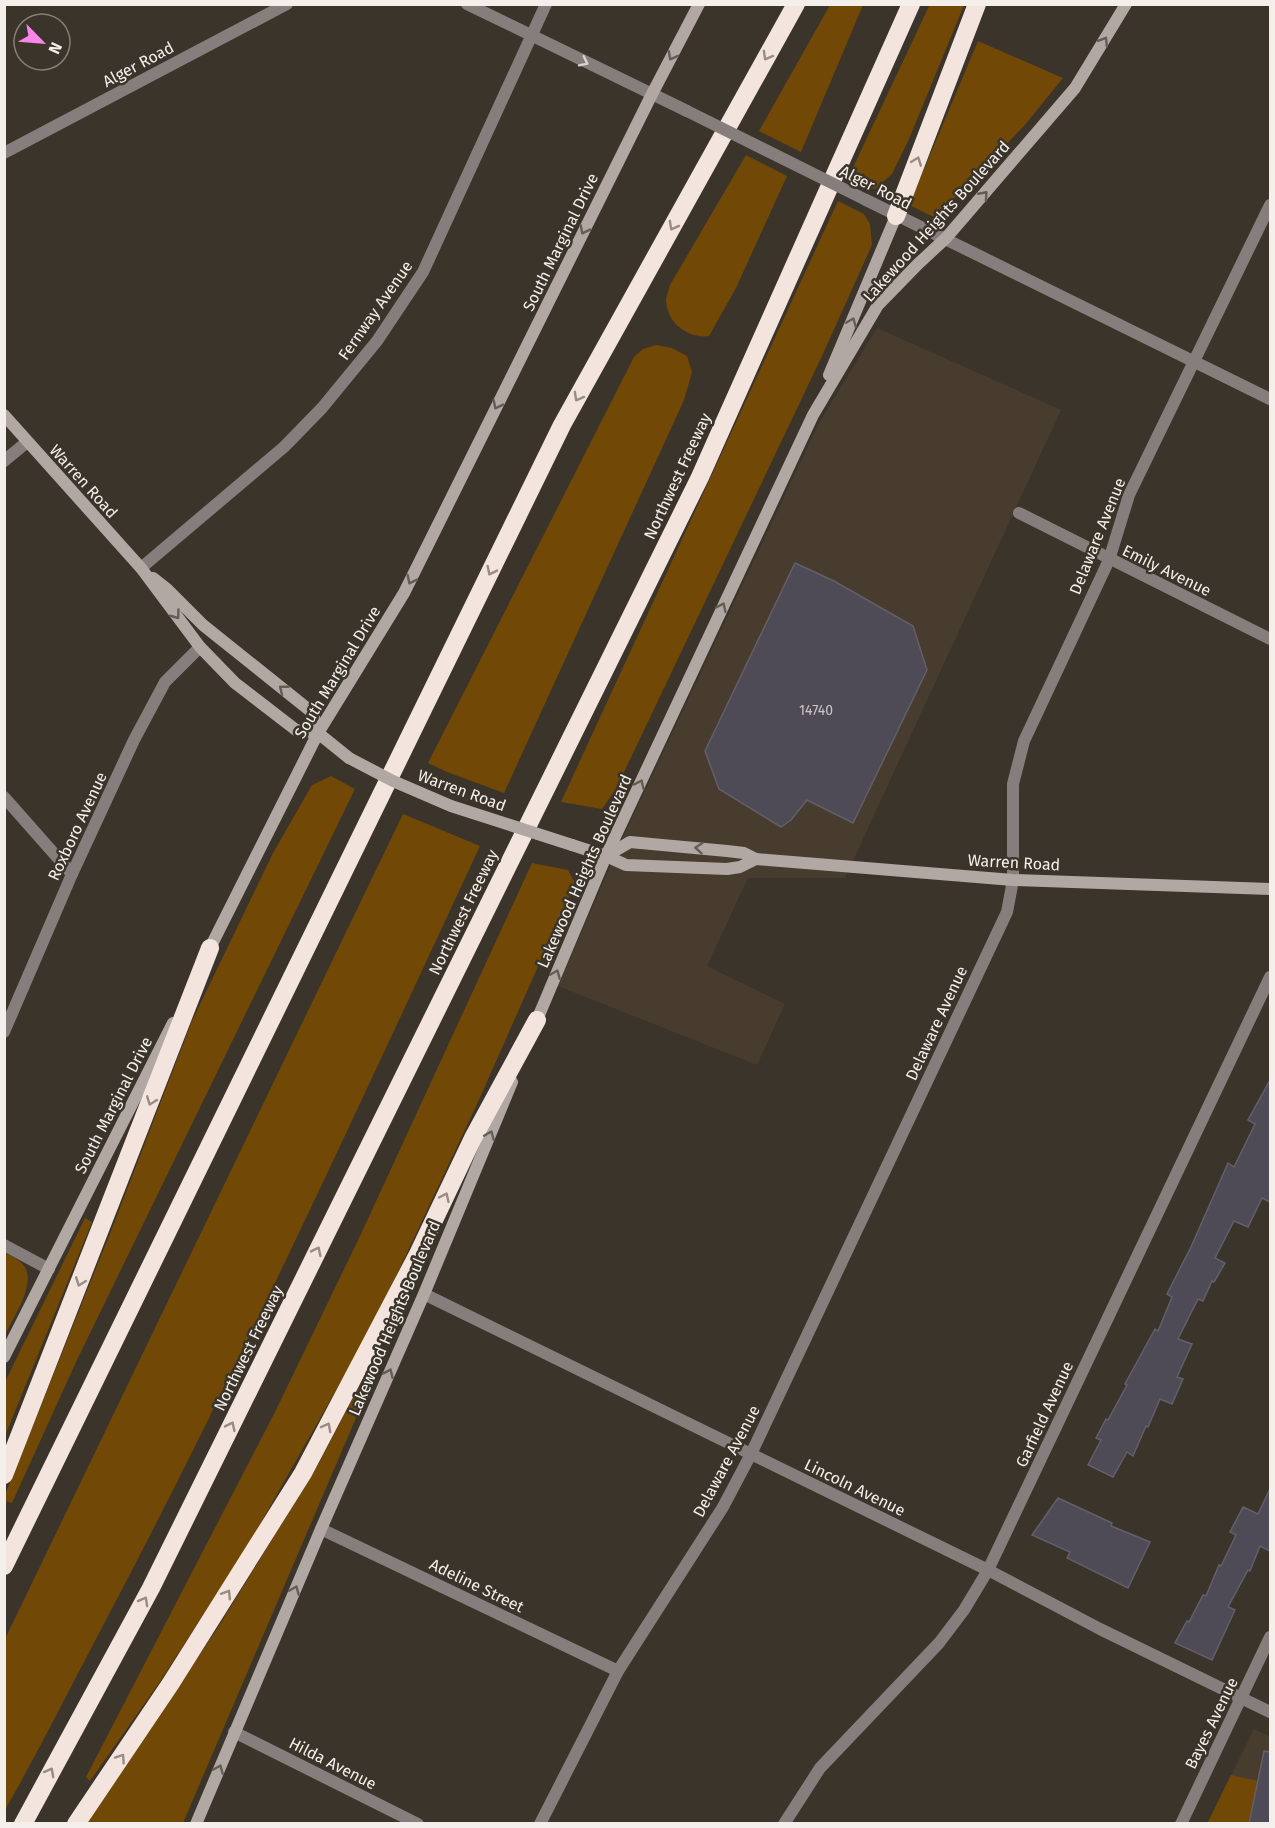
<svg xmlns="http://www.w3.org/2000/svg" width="1275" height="1828" font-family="'Fira Sans',sans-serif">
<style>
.built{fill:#483c2e}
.green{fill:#714806}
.building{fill:#4e4b56;stroke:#625f6a;stroke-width:1.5}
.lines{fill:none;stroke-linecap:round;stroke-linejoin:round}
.minor{stroke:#857e7c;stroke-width:12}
.secondary{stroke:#b1a8a4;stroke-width:12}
.motorway{stroke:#f4e4de;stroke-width:18}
.minor-bridge{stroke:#857e7c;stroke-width:12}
.secondary-bridge{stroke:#b1a8a4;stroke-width:12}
.oneway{stroke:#645d55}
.oneway2{stroke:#988c84}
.oneway3{stroke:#d8d3ce}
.labels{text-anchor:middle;stroke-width:5;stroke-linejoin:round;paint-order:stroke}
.number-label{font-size:14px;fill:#cac6c5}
.street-label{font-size:16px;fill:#f4efea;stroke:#3b342b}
</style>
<rect width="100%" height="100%" fill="#3b342b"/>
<g class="built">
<path d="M877 328 1061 410 845 878H748L707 966 785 1004 757 1065 558 986 624 835 819 423Z"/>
<path d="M1254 1729 1270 1737V1823L1207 1824Z"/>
</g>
<g class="green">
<path d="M930 4 964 5 909 139 892 174 875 189 849 176Z"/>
<path d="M830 5H863L801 152 759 131Z"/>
<path d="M978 41 1063 78 1024 126 936 218 909 205Z"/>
<path d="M746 155 787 176 736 288 709 336C687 339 666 322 666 299 667 295 669 289 670 285Z"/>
<path d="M838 201 864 214 870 224 872 245 822 356 616 789 602 809 561 802Z"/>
<path d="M656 345 672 348 687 356 692 372 684 400 504 793 447 772 428 763 634 357 643 349Z"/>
<path d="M331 776 355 789 77 1360 12 1503 5 1501V1495L113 1226 192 1021 273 853 312 785Z"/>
<path d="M403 814 480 846C356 1112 234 1379 96 1639 66 1696 37 1754 5 1810V1639Z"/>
<path d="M532 863 568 870 575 883 478 1102 373 1325 247 1547 159 1683 90 1781 86 1777 276 1410 361 1234Z"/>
<path d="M85 1218 92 1222 5 1436V1382Z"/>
<path d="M5 1253C11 1256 20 1260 24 1266 37 1283 13 1318 5 1335Z"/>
<path d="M369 1368 376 1371 183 1823 85 1824 217 1629 317 1466Z"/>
<path d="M1231 1775 1258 1781 1249 1823 1207 1824Z"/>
</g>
<g class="building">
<path d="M795 563 834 581 913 626 927 670 853 823 807 800 791 820 781 827 719 789 705 751Z"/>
<path d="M1270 1080V1202L1262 1198 1248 1227 1234 1221 1215 1258 1225 1263 1214 1282 1212 1281 1203 1301 1198 1299 1178 1339 1192 1344 1177 1377 1183 1379 1172 1404 1160 1399 1148 1427 1146 1426 1133 1456 1127 1452 1113 1477 1088 1465 1101 1440 1096 1438 1106 1419 1108 1420 1127 1385 1125 1384 1155 1329 1158 1331 1172 1297 1167 1294 1191 1247 1228 1163 1234 1167 1255 1124 1248 1120Z"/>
<path d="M1270 1489V1551L1260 1546 1250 1571 1248 1570 1228 1607 1235 1610 1212 1660 1175 1643 1187 1621 1189 1622 1203 1595 1206 1596 1219 1565 1221 1566 1236 1535 1230 1532 1243 1507 1258 1514Z"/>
<path d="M1058 1498 1112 1523 1111 1526 1150 1542 1128 1588 1067 1558 1070 1552 1032 1535Z"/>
<path d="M1264 1751 1270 1752V1824H1249Z"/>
</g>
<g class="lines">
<g class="minor">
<path d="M467 4 687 111"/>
<path d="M4 153 287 4"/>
<path d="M866 200 1270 399"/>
<path d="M4 461 27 442"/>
<path d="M1019 513 1270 639"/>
<path d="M141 568 284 447 322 408 377 341 423 272 546 4"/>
<path d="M4 797 72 874"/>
<path d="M4 1032 72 874 134 740 165 682 200 647"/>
<path d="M4 1245 49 1269"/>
<path d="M424 1294 988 1570 1100 1629 1270 1712"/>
<path d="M321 1529 618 1671"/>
<path d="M234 1732 418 1824"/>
<path d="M540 1824 618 1671 723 1507 751 1454 1007 912 1013 880V784L1024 741 1109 560 1129 495 1270 205"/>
<path d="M784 1824 820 1768 939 1643 964 1610 988 1570 1270 977"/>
<path d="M1181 1824 1270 1637"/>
</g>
<g class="secondary">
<path d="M829 375 896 216"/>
<path d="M4 415 141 568 200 647 235 683 296 730 318 733 349 758"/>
<path d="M153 578 167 589 203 625 313 713 318 733"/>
<path d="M572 845 606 856 626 865 727 869 740 867 756 859"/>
<path d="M606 856 630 842 727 851 744 853 756 859 1013 880 1270 889"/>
<path d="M207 954 318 733 404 593 652 94 699 4"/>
<path d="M534 1027 606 856 813 415 878 305 918 264 946 238 1075 88 1126 4"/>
<path d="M4 1357 173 1023"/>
<path d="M196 1824 321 1529 424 1294 512 1082"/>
</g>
<g class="motorway">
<path d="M896 216 977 4"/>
<path d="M4 1475 210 948"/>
<path d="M4 1566 562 425 796 4"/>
<path d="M23 1824 151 1588 700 477 911 4"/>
<path d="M76 1824 171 1683 303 1473 417 1256 473 1138 537 1020"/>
</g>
<path class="minor-bridge" d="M687 111 866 200"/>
<path class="secondary-bridge" d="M349 758 393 781 451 806 572 845"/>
</g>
<defs><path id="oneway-chevron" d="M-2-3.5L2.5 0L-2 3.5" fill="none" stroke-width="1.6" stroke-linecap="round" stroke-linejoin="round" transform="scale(1.5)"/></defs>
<g class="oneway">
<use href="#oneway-chevron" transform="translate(1104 41) rotate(-58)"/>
<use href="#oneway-chevron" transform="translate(672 56) rotate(118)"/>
<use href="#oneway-chevron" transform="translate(984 195) rotate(-48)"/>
<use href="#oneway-chevron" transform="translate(584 230) rotate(116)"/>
<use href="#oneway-chevron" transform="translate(852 322) rotate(-67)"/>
<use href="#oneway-chevron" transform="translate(497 405) rotate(116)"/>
<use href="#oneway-chevron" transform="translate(411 580) rotate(116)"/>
<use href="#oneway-chevron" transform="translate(722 607) rotate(-65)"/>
<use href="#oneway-chevron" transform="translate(176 615) rotate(53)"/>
<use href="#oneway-chevron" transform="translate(283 689) rotate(-141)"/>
<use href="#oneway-chevron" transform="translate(640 784) rotate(-65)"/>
<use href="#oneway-chevron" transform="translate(699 848) rotate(-175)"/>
<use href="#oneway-chevron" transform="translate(556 974) rotate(-67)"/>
<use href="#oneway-chevron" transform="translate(490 1135) rotate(-67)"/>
<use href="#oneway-chevron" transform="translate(389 1373) rotate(-66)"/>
<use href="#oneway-chevron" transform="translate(295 1590) rotate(-67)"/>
<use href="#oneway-chevron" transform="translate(219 1769) rotate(-67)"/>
</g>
<g class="oneway2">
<use href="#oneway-chevron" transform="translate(767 56) rotate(119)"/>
<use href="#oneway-chevron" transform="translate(917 161) rotate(-69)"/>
<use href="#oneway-chevron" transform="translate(673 226) rotate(119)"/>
<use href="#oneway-chevron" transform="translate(578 397) rotate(119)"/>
<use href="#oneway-chevron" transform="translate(491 571) rotate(116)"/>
<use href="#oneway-chevron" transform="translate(151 1101) rotate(111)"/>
<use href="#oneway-chevron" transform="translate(445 1197) rotate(-65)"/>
<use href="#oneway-chevron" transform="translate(317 1251) rotate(-64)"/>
<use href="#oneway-chevron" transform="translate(80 1282) rotate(111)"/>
<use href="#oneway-chevron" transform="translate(231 1426) rotate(-64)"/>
<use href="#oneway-chevron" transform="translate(327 1427) rotate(-62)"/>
<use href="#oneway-chevron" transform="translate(227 1594) rotate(-58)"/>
<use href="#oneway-chevron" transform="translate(144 1601) rotate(-61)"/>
<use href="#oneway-chevron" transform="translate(121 1758) rotate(-56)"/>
<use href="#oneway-chevron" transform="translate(50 1772) rotate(-61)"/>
</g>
<use class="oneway3" href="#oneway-chevron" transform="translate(584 62) rotate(26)"/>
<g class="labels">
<g class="number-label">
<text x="816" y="715">14740</text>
</g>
<g class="street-label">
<text transform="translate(138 64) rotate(-28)" y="6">Alger Road</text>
<text transform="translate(876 187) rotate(27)" y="6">Alger Road</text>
<text transform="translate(936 221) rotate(-48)" y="6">Lakewood Heights Boulevard</text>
<text transform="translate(560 242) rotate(-64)" y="6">South Marginal Drive</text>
<text transform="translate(375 310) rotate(-55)" y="6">Fernway Avenue</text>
<text transform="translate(677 476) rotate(-65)" y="6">Northwest Freeway</text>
<text transform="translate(84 481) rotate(48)" y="6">Warren Road</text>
<text transform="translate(1097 536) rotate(-68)" y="6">Delaware Avenue</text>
<text transform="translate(1167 570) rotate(26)" y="6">Emily Avenue</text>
<text transform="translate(337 672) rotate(-59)" y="6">South Marginal Drive</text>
<text transform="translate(462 790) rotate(20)" y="6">Warren Road</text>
<text transform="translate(77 826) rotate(-65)" y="6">Roxboro Avenue</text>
<text transform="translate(1014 862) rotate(3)" y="6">Warren Road</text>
<text transform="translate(584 871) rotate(-66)" y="6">Lakewood Heights Boulevard</text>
<text transform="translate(463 912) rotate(-64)" y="6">Northwest Freeway</text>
<text transform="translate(936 1023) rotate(-65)" y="6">Delaware Avenue</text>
<text transform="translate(113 1105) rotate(-63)" y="6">South Marginal Drive</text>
<text transform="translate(394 1318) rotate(-67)" y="6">Lakewood Heights Boulevard</text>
<text transform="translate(248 1348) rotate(-64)" y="6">Northwest Freeway</text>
<text transform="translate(1044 1414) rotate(-65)" y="6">Garfield Avenue</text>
<text transform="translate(726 1461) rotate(-62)" y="6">Delaware Avenue</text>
<text transform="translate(855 1487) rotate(26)" y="6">Lincoln Avenue</text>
<text transform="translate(477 1585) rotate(26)" y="6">Adeline Street</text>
<text transform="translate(1211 1723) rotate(-64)" y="6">Bayes Avenue</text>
<text transform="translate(333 1763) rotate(27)" y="6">Hilda Avenue</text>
</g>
</g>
<rect width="1275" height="1828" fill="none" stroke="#f4efea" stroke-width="12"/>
<g transform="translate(42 42) rotate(115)"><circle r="28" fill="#3b342b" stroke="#857f77" stroke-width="1.5"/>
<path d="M0-4.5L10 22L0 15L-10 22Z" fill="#fa87e7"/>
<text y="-9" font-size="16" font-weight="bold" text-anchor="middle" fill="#f4efea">N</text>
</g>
</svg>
